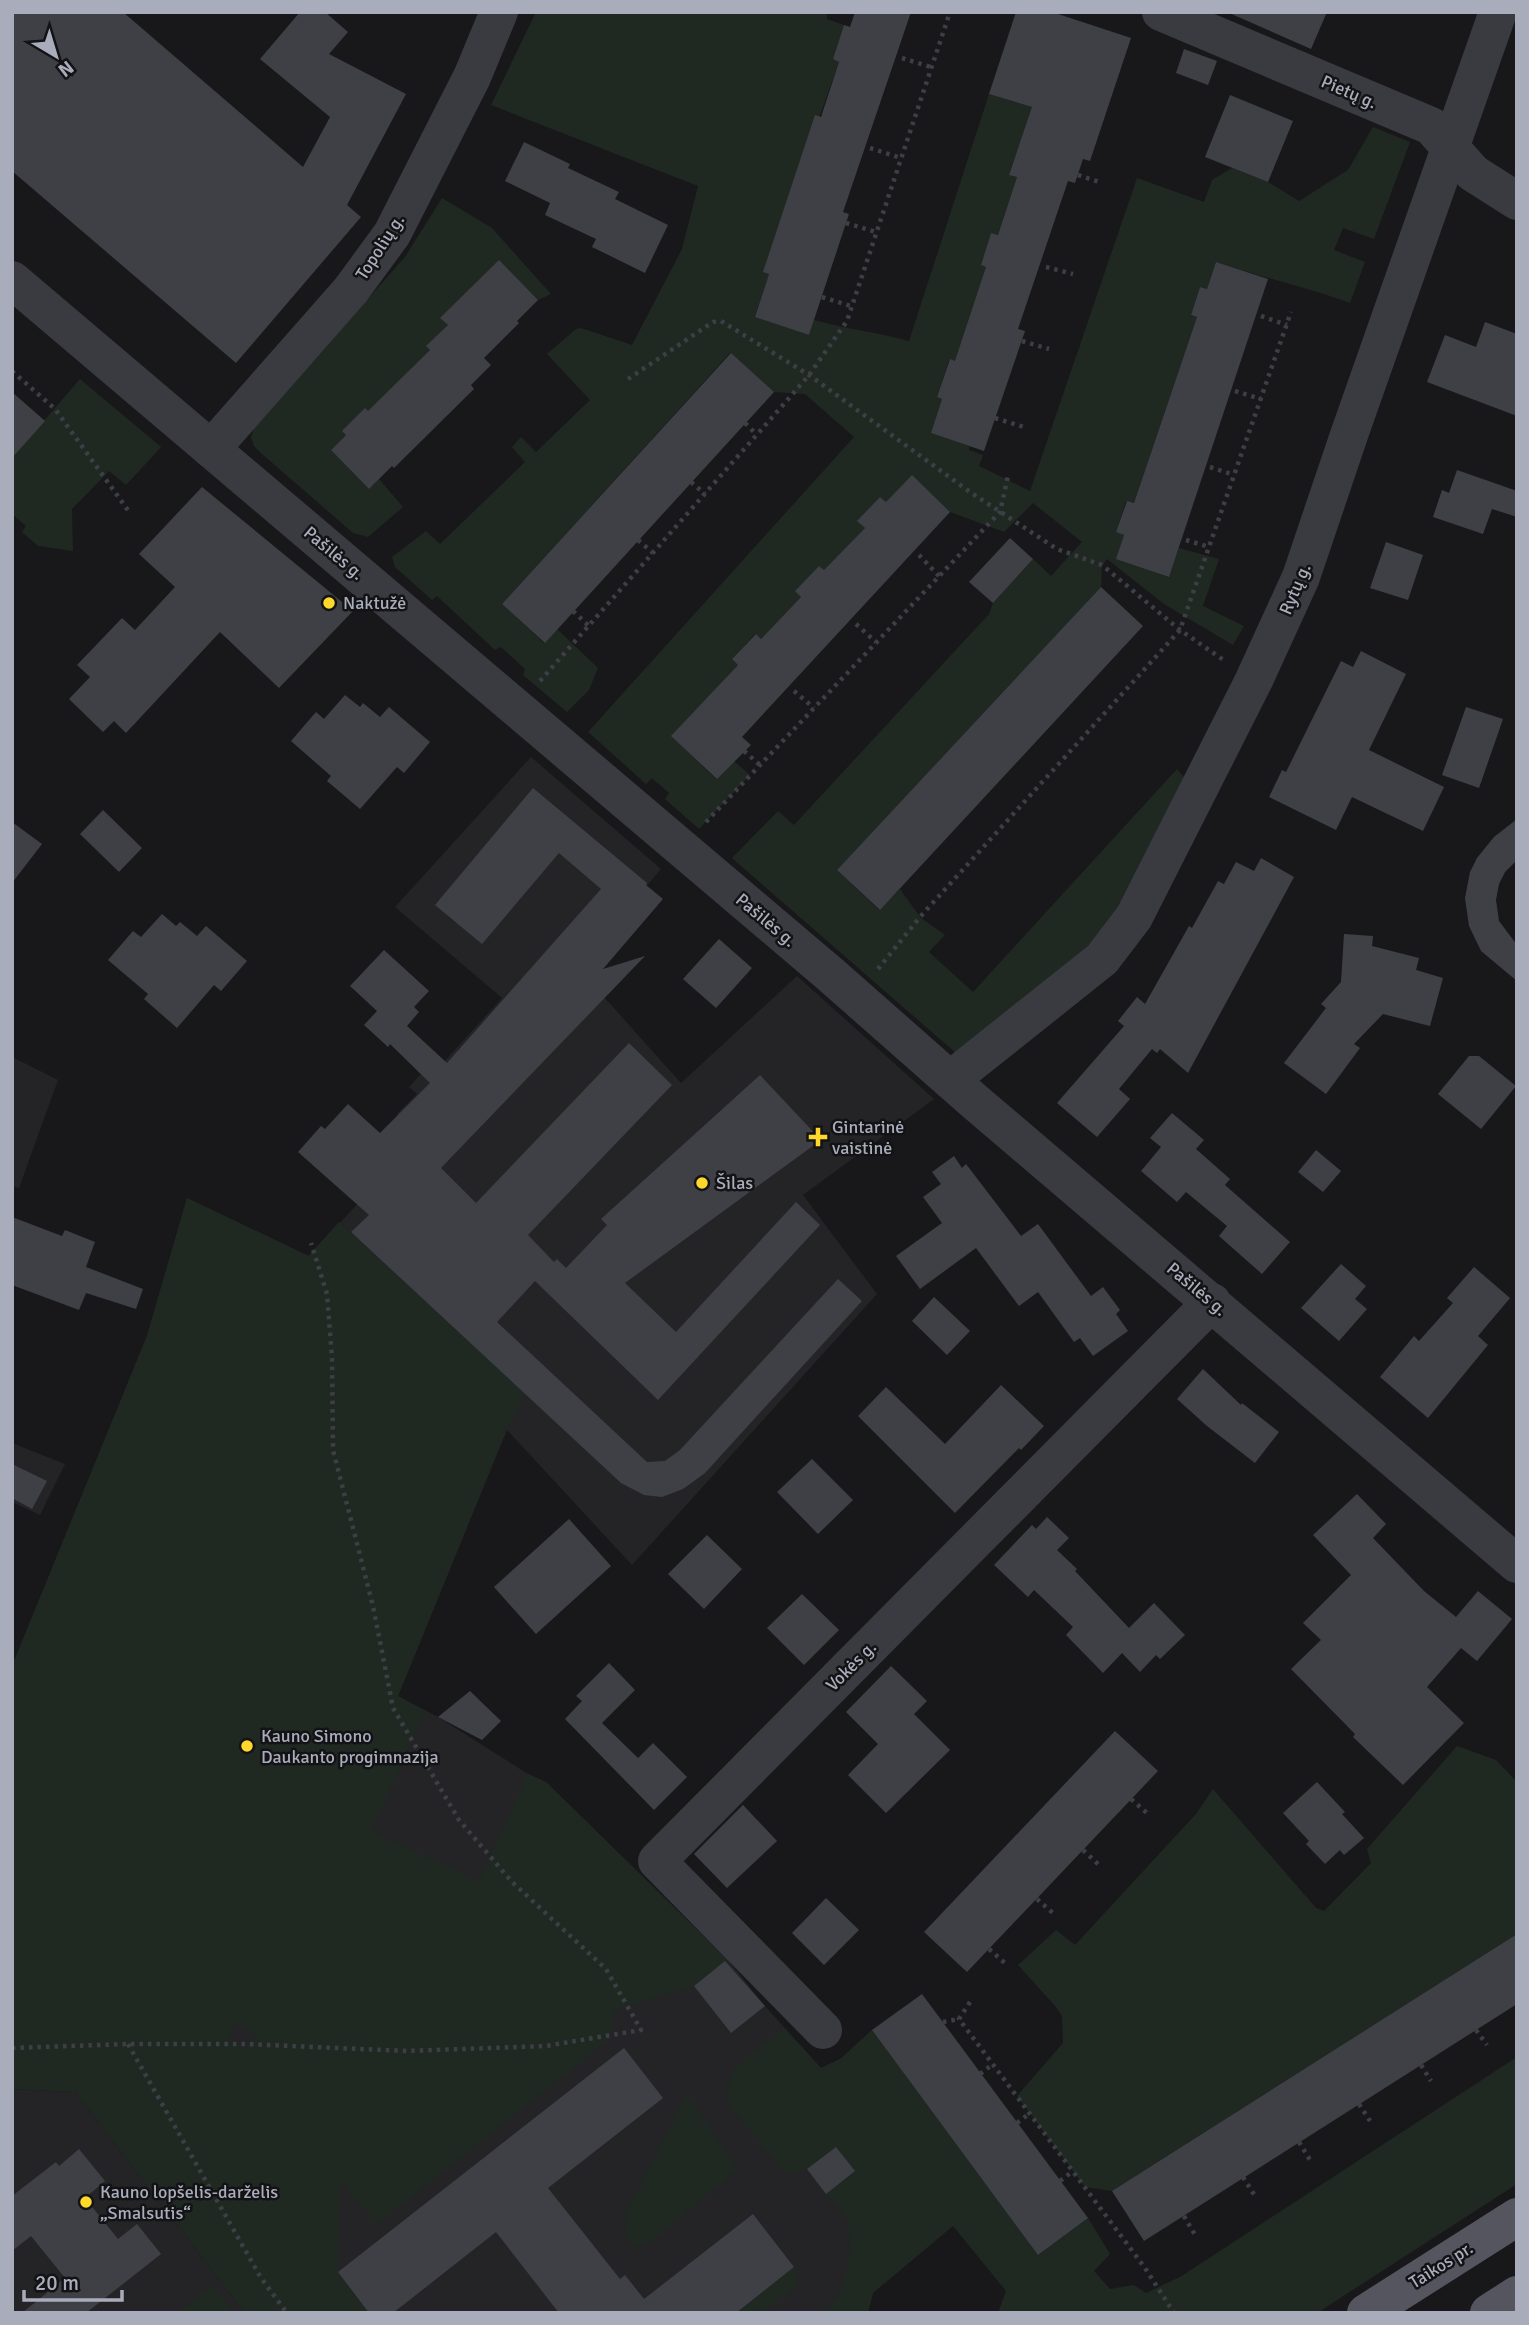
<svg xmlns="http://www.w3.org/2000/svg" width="1529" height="2325" font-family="Signika,sans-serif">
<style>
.built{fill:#242427}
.green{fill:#1f2922;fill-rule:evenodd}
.building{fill:#3f4045}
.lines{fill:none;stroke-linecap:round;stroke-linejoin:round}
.path{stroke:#3e3f46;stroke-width:4.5;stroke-dasharray:3.5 5;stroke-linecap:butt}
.minor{stroke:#3a3a41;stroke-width:38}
.primary{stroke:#54555f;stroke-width:38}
.poi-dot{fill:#fed92b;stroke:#131315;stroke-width:2.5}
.labels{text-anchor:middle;stroke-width:5;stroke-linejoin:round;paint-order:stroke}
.street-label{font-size:18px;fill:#a9acbb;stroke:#131315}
.poi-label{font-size:18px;fill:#a9acbb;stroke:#131315;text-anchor:start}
</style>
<rect width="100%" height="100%" fill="#18181a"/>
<g class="built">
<path d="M531 757 661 869 578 968 681 1083 797 976 934 1099 803 1195 877 1294 632 1565 507 1430 398 1696 438 1717 528 1774 546 1782 727 1959 765 2006 821 2068 840 2059 957 2210 824 2313H297L12 1666 147 1336 187 1198 309 1256 419 1138 397 1114 417 1094 409 1087 434 1059 442 1064 502 998 395 907Z"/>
<path d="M12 1057 58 1080 19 1188 12 1186Z"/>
<path d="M12 1443 65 1464 40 1515 12 1502Z"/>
<path d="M12 2089 75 2092 245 2313H12Z"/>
</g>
<g class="green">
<path d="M536 12H827V19L844 25 833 59 839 62 764 272 769 274 755 316 809 335 814 320C845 329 877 332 909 341L989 94 1038 109 1019 146 1009 174 1017 177 998 235 991 233 981 265 986 267 958 362 949 360 937 397 942 399 931 433 969 446V450L983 455 979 466 1030 491 1137 178 1204 202 1212 180 1232 168 1268 182 1299 201 1348 170 1373 127 1410 142 1374 239 1343 228 1334 250 1365 262 1350 303C1306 287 1261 277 1216 262L1207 289 1200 287 1191 315 1197 317 1134 503 1126 501 1116 532 1124 535 1118 554 1139 561 1138 566 1168 577 1179 548 1219 559 1203 606 1244 626 1233 645 1164 604 1107 559 1102 565 1101 587 837 870 879 910 900 889 920 917 945 935 929 952 973 992 1177 769 1188 782 1108 926 1061 974 957 1054 732 858 778 811 794 825 989 614 993 603 1033 559 1051 576 1082 542 1033 503 1004 532 950 512 912 476 886 502 880 497 858 521 865 528 824 570 819 566 795 591 801 597 761 639 755 634 732 659 738 665 672 736 716 779 734 761 750 775 699 829 665 799 669 793 652 778 646 784 588 732 854 437 805 394 774 392 730 353 502 604 544 643 557 629 598 668 589 690 567 712 523 675 525 669 501 647 495 650 437 596 432 600 395 567 392 557 426 531 440 544 525 462 512 447 521 437 536 452 590 400 547 354 576 329 581 328 632 345 682 249 698 186 491 105Z"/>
<path d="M442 198 492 228 551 294 538 300 499 261 441 318 448 325 427 347 430 350 331 450 369 489 379 479 403 507 368 537 353 533 262 454 254 446 251 437 255 426 405 257Z"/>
<path d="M80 379 161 447 126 485 109 471 72 509 73 551 38 546 22 532 26 526 12 514V458Z"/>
<path d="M187 1198 308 1256 339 1222 525 1393 507 1429 398 1696 425 1711 371 1831 479 1881 528 1774 546 1782 727 1959 694 1986 614 2011 610 2039 377 2224 340 2182 338 2272 369 2313H245L75 2092 12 2089V1666L147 1336ZM234 2023 255 2033 252 2044H229Z"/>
<path d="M1457 1746 1496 1760 1517 1782V1934L1112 2191 1085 2187 1017 2096 1063 2043 1062 2016 1056 2007 1018 1965 1056 1930 1075 1945 1196 1814 1213 1789 1316 1908 1324 1911 1371 1863 1367 1849Z"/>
<path d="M786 2030 821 2068 840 2059 872 2030 1038 2255 1088 2218 1110 2254 1094 2271 1110 2289 1134 2285 1146 2293 1180 2277 1517 2057V2184L1317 2313H998L1006 2291 953 2226 873 2293 868 2313H824C846 2296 858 2239 844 2215 840 2207 831 2200 826 2194L855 2171 836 2147 807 2169 786 2174 732 2109 727 2094 733 2069 778 2033Z"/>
<path d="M686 2094 738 2169 650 2243 632 2247 626 2236 625 2215Z"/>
<path d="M794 2267 800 2278 795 2286 762 2313H736Z"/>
<path d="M213 2285 234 2313H177Z"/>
</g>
<g class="building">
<path d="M12 12H123L303 167 330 117 260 59 300 12H325L348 32 329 54 406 94 347 205 361 217 236 363 12 171Z"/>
<path d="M855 12H911L843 212 849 214 809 335 755 317 769 274 763 272 815 115 821 117 839 62 833 59 844 25 850 27Z"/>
<path d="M1016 12H1052L1131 38 1090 161 1083 159 1075 183 1068 181 1018 329 1025 331 984 451 931 433 942 399 937 397 950 359 955 361 986 267 981 265 991 233 998 235 1017 177 1009 175 1032 107 989 94Z"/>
<path d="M1227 12H1327L1311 49Z"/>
<path d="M1184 49 1217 61 1208 85 1176 73Z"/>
<path d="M1230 95 1293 121 1268 182 1205 157Z"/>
<path d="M524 142 570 164 568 168 619 192 615 199 668 225 645 273 592 247 596 239 545 215 550 203 505 181Z"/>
<path d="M499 260 538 300 517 321 519 323 484 358 491 365 471 385 474 389 394 468 392 466 369 489 331 450 346 435 342 431 365 408 368 411 430 350 426 346 448 325 440 318Z"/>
<path d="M1216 262 1268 279 1169 577 1116 559 1124 535 1116 532 1127 501 1134 503 1197 317 1191 315 1200 287 1207 289Z"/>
<path d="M1485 322 1517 334V416L1427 382 1445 335 1476 347Z"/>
<path d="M731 353 774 392 545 643 502 604Z"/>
<path d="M12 392 45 421 12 458Z"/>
<path d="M1457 470 1517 491V517L1492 509 1483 534 1433 517 1442 490 1449 493Z"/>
<path d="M912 475 950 512 742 737 751 745 717 779 671 736 738 665 732 659 756 634 761 639 801 597 795 591 819 566 824 570 865 528 857 521 880 497 886 502Z"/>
<path d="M202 487 353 611 279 688 220 632 126 733 114 721 103 732 69 699 90 677 77 665 122 618 135 630 175 587 139 554Z"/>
<path d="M1010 538 1033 559 993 603 969 582Z"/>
<path d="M1386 542 1423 555 1408 600 1370 588Z"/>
<path d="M1101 587 1143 626 880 910 837 870Z"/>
<path d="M1361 651 1406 674 1369 750 1444 787 1423 831 1352 797 1336 830 1269 797 1282 770 1286 772 1341 661 1353 667Z"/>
<path d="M345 695 360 707 363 703 380 717 389 707 430 742 404 773 397 767 360 809 327 781 331 776 291 741 316 712 324 719Z"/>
<path d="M1466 707 1503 719 1479 788 1442 775Z"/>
<path d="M533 788 647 883 646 885 663 899 603 969 645 956 441 1168 476 1203 629 1043 672 1085 528 1235 554 1262 557 1259 566 1268 607 1225 601 1219 760 1075 821 1140 625 1283 676 1332 796 1202 820 1225 658 1400 535 1281 497 1322 647 1462 665 1461 680 1450 838 1279 862 1301 705 1473 683 1489 662 1497 644 1495 621 1483 351 1232 369 1215 298 1152 321 1126 325 1129 348 1104 380 1133 430 1083 390 1044 388 1047 364 1025 377 1011 350 986 384 950 429 991 414 1007 419 1012 407 1026 447 1063 601 889 559 853 482 944 435 905Z"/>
<path d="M103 810 142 848 119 872 80 834Z"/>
<path d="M1517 819V860L1505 872 1499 884 1496 900 1499 921 1517 945V981L1481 951 1469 926 1465 898 1470 872 1477 858 1494 837Z"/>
<path d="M12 822 42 844 12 883Z"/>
<path d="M1261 858 1294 877 1188 1073 1160 1049 1157 1053 1152 1049 1119 1089 1130 1099 1097 1137 1057 1103 1124 1026 1118 1021 1137 997 1145 1004 1189 926 1192 928 1218 881 1224 884 1236 862 1254 871Z"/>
<path d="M162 914 176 926 180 922 197 936 206 926 247 961 221 991 214 985 177 1028 144 999 148 994 108 960 133 931 141 937Z"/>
<path d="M1344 934 1373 936 1372 946 1419 958 1416 970 1443 978 1430 1026 1383 1014 1354 1044 1360 1048 1326 1094 1284 1063 1326 1008 1321 1004 1341 982Z"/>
<path d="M719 939 752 968 716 1008 683 979Z"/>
<path d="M1469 1056H1479L1516 1086 1481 1129 1438 1094Z"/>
<path d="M1172 1113 1204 1140 1196 1149 1230 1179 1225 1185 1290 1242 1262 1274 1219 1236 1227 1226 1186 1192 1177 1202 1141 1171 1161 1147 1150 1138Z"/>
<path d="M1316 1150 1341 1171 1323 1192 1298 1172Z"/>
<path d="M954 1156 962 1168 966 1164 1021 1236 1038 1224 1091 1296 1103 1287 1120 1310 1116 1314 1128 1331 1093 1356 1080 1338 1074 1342 1038 1292 1019 1306 976 1248 920 1289 896 1256 942 1223 923 1197 941 1184 932 1172Z"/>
<path d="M12 1217 62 1236 65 1230 95 1242 86 1267 143 1289 136 1309 86 1293 79 1310 12 1285Z"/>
<path d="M1341 1264 1366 1286 1355 1299 1367 1309 1339 1341 1301 1308Z"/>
<path d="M1474 1267 1510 1298 1478 1336 1488 1345 1428 1418 1380 1377 1414 1336 1419 1341 1453 1303 1447 1298Z"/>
<path d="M934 1297 970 1331 947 1355 912 1321Z"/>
<path d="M1203 1369 1241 1405 1242 1403 1279 1432 1255 1463 1207 1426 1177 1399Z"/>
<path d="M1001 1385 1044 1426 1021 1450 1019 1448 955 1513 858 1416 886 1387 945 1444Z"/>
<path d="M812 1459 853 1500 818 1534 777 1492Z"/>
<path d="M12 1464 47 1481 32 1509 12 1498Z"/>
<path d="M1357 1494 1386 1524 1373 1538 1424 1591 1456 1617 1478 1591 1512 1619 1477 1661 1461 1648 1427 1687 1464 1723 1403 1785 1353 1737 1355 1734 1291 1669 1321 1640 1303 1623 1351 1575 1313 1535Z"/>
<path d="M1047 1517 1069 1538 1057 1550 1077 1569 1075 1571 1129 1628 1154 1603 1185 1635 1160 1659 1156 1655 1140 1672 1122 1653 1103 1673 1066 1635 1073 1627 1034 1590 1028 1597 994 1565 1032 1525 1036 1529Z"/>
<path d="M569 1519 611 1566 536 1634 494 1587Z"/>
<path d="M707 1535 742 1569 704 1609 668 1574Z"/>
<path d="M802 1594 839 1630 804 1665 767 1628Z"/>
<path d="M609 1663 635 1690 602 1723 638 1758 653 1743 687 1777 654 1810 565 1719 582 1701 576 1696Z"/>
<path d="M891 1666 927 1701 914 1714 950 1750 886 1813 848 1775 878 1744 846 1712Z"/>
<path d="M470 1691 501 1721 482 1740 438 1717Z"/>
<path d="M1115 1731 1158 1771 967 1972 924 1932Z"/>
<path d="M1317 1782 1345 1812 1342 1814 1364 1838 1344 1855 1340 1850 1325 1864 1306 1844 1309 1841 1283 1813Z"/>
<path d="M743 1805 777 1841 727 1888 694 1854Z"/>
<path d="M826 1898 859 1930 824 1965 792 1933Z"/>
<path d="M1517 1934V2004L1144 2241 1112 2191Z"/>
<path d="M725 1961 765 2006 731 2033 694 1986Z"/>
<path d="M922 1994 1088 2218 1038 2255 872 2030Z"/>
<path d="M624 2048 663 2098 548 2188 620 2279 625 2275 644 2299 753 2214 794 2267 736 2313H559L496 2232 393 2313H369L338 2272Z"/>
<path d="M836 2147 855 2171 826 2194 807 2169Z"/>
<path d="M79 2149 105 2181 85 2198 118 2239 137 2224 161 2254 86 2313H22L65 2278 31 2236 12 2251V2196L56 2162 59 2166Z"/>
</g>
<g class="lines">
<g class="path">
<path d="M902 58 931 67"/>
<path d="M870 148 901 158"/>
<path d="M1078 175 1102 183"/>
<path d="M846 223 876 232"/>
<path d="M1046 267 1073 274"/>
<path d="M822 297 851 306"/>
<path d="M1261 316 1287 325"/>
<path d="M1022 341 1049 349"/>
<path d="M12 371 55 409 130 513"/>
<path d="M628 379 713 322 721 321 809 375 970 492 1057 549 1102 565 1180 630 1225 661"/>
<path d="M1235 391 1261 399"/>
<path d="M995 418 1024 427"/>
<path d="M745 423 757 435"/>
<path d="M1210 467 1234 475"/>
<path d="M691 482 705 494"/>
<path d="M638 540 653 553"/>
<path d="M1186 540 1209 547"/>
<path d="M919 555 939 576"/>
<path d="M573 611 589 626"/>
<path d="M856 624 876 642"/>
<path d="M540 681 790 397 809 375 847 321 950 12"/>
<path d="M794 691 814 708"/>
<path d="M744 751 760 765"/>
<path d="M706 822 1000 512 1008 476"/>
<path d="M878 969 920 917 1180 630 1291 312"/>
<path d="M1131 1799 1148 1814"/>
<path d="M1083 1850 1099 1865"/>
<path d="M1037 1899 1054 1914"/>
<path d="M989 1949 1006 1964"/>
<path d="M970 2002 959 2019 1145 2268 1174 2313"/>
<path d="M943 2022 959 2019"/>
<path d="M1476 2030 1487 2045"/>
<path d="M128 2044 261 2278 287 2313"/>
<path d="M12 2048 128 2044H245L407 2051 546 2046 641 2030 606 1969 512 1882 459 1820 393 1708 373 1606 333 1450 332 1358 327 1294 311 1243"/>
<path d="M1421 2065 1431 2081"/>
<path d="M980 2074 993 2064"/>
<path d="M1359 2104 1370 2121"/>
<path d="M1017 2123 1030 2113"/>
<path d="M1299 2142 1310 2160"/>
<path d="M1243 2177 1255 2196"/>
<path d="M1060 2181 1073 2171"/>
<path d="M1184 2216 1195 2235"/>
</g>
<g class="minor">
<path d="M1161 12 1431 126 1473 173 1517 201"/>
<path d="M12 280 831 975 974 1101 1517 1564"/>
<path d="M211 449 351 290 392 234 472 77 499 12"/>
<path d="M950 1080 1102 959 1134 917 1254 680 1301 577 1349 435 1498 12"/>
<path d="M823 2030 657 1861 1212 1302"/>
</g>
<g class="primary">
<path d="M1366 2313 1517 2217"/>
<path d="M1489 2313 1517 2295"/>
</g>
</g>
<g class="poi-dot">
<circle cx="329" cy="603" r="7"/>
<path d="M814.5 1126.5h7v7h7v7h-7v7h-7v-7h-7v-7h7z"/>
<circle cx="702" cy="1183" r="7"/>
<circle cx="247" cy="1746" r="7"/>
<circle cx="86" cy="2202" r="7"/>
</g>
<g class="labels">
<g class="street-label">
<text transform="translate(1349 92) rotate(23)" y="6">Pietų g.</text>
<text transform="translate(380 247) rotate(-57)" y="6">Topolių g.</text>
<text transform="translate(334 553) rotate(40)" y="6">Pašilės g.</text>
<text transform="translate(1295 589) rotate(-67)" y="6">Rytų g.</text>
<text transform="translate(766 920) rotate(40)" y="6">Pašilės g.</text>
<text transform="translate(1197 1289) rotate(40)" y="6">Pašilės g.</text>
<text transform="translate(851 1666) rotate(-45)" y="6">Vokės g.</text>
<text transform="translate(1441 2265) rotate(-32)" y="6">Taikos pr.</text>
</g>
<g class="poi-label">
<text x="343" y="609">Naktužė</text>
<text x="832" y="1133">Gintarinė<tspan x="832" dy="21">vaistinė</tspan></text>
<text x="716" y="1189">Šilas</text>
<text x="261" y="1742">Kauno Simono<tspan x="261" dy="21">Daukanto progimnazija</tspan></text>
<text x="100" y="2198">Kauno lopšelis-darželis<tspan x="100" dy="21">„Smalsutis“</tspan></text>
</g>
</g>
<rect width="1529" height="2325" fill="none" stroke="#a9acbb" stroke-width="28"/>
<g transform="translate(56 56) rotate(142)" stroke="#131315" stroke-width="5" paint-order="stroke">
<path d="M0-5L12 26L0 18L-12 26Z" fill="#a9acbb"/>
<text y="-10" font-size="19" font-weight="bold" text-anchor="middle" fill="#a9acbb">N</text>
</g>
<path d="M24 2290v10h98v-10" fill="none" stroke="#a9acbb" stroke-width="3.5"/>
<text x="35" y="2290" font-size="21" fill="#a9acbb" stroke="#131315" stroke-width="5" paint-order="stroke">20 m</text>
</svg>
